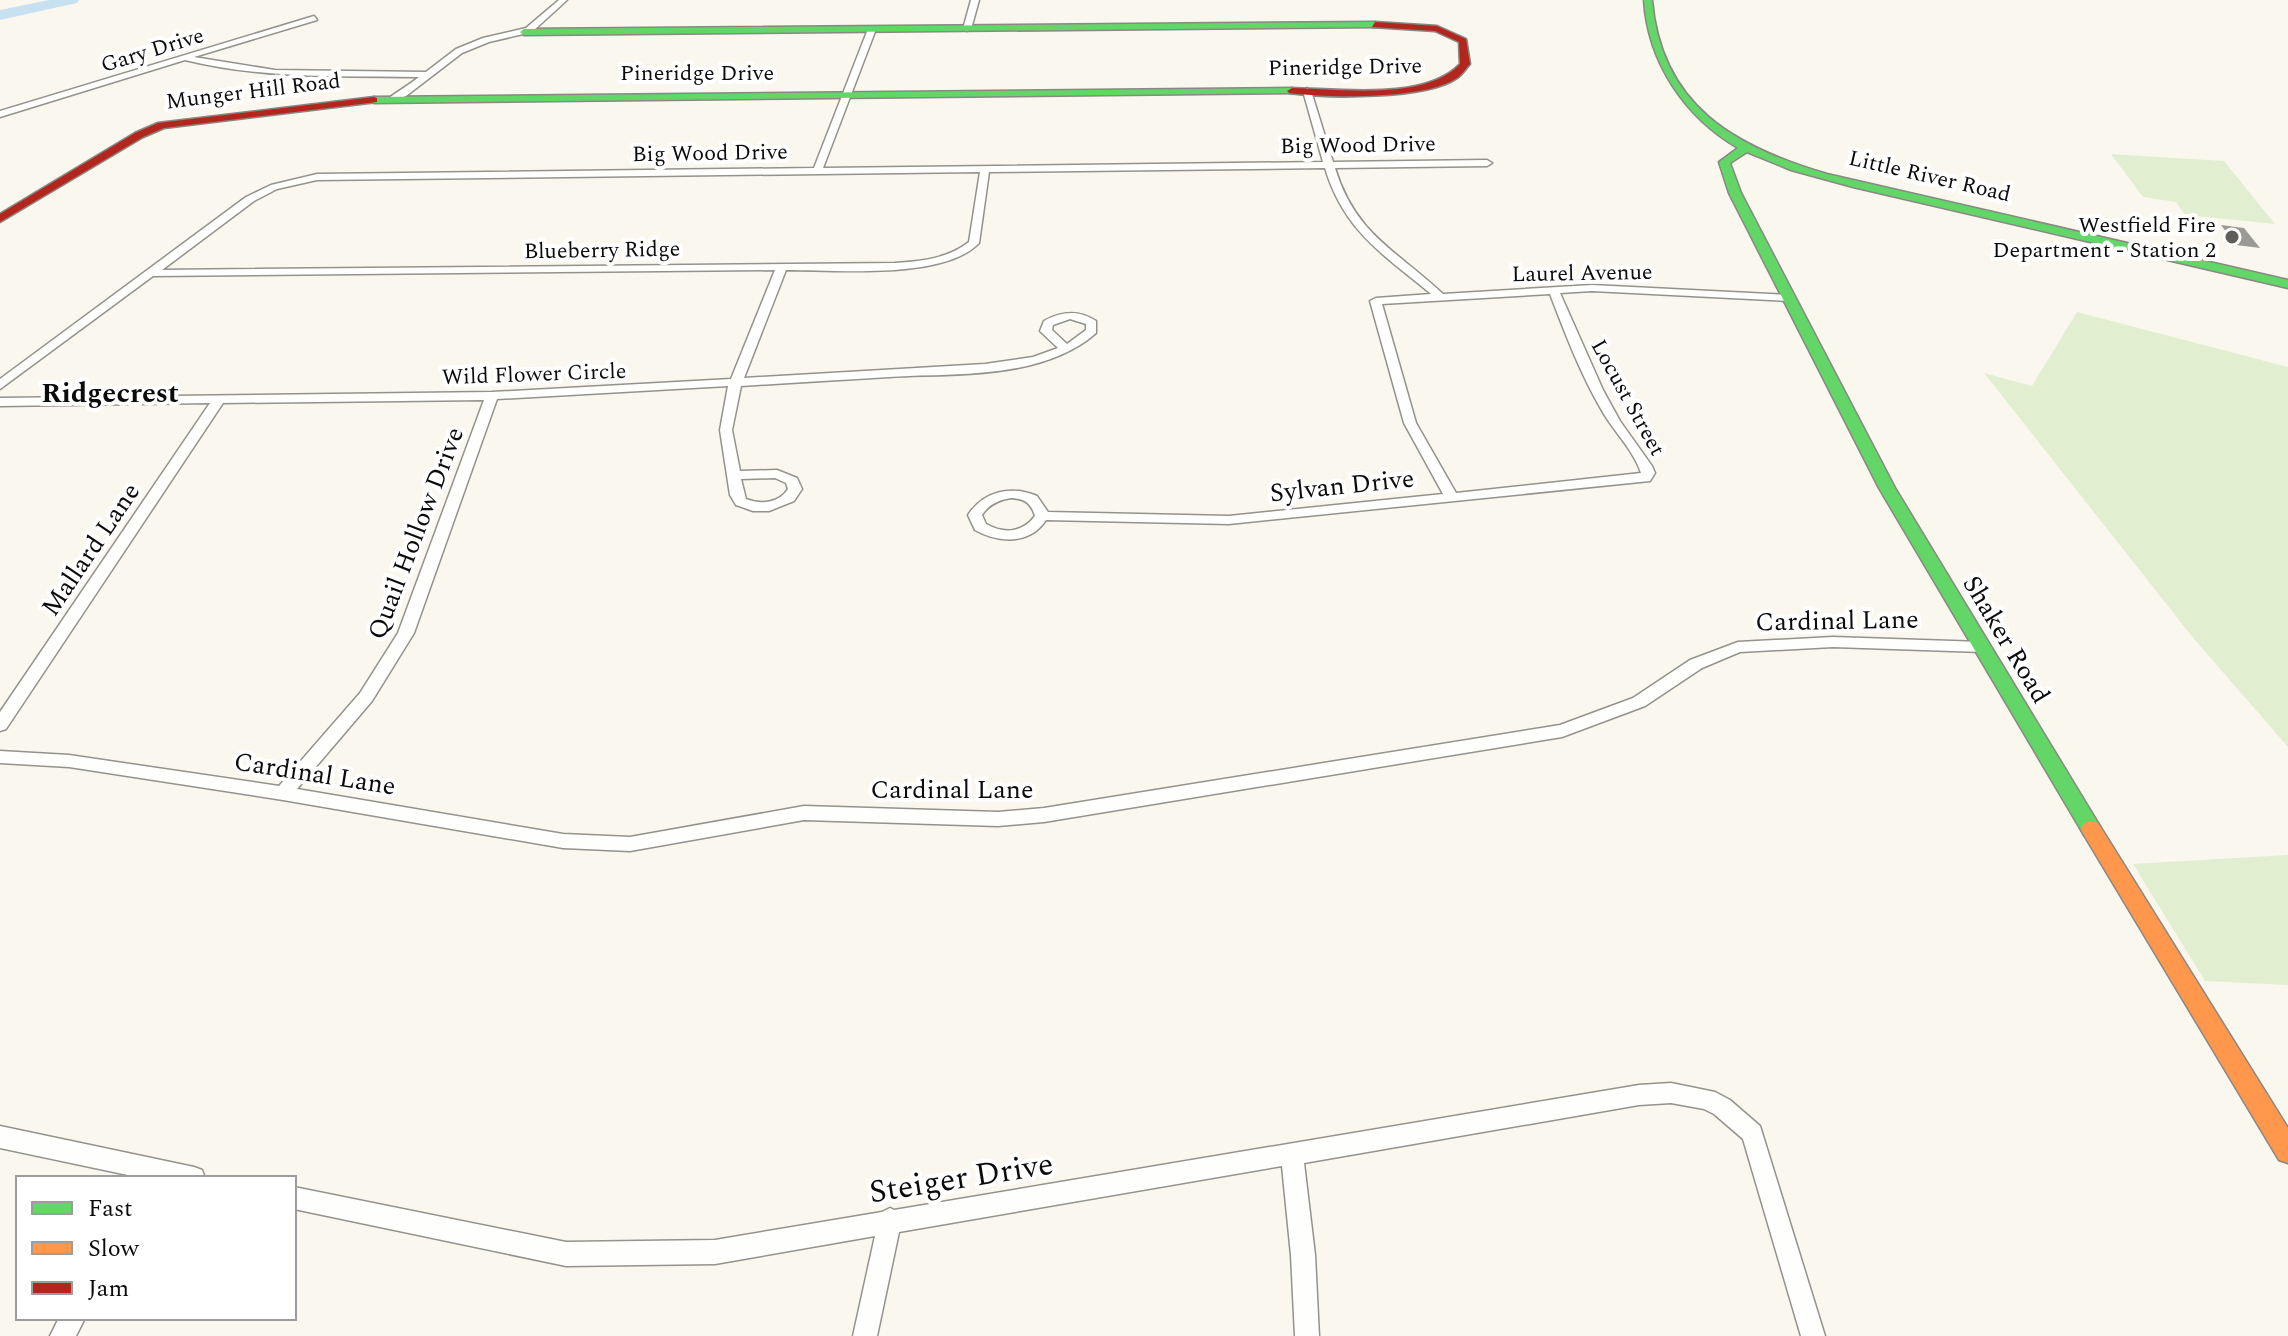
<svg xmlns="http://www.w3.org/2000/svg" width="2288" height="1336" font-family="Spectral,serif">
<style>
.green{fill:#e1eecf}
.lines{fill:none;stroke-linecap:round;stroke-linejoin:round}
.river{fill:#c8e1f1;fill-rule:evenodd}
.building{fill:#9c9a95}
.street-casing{stroke:#93928d;stroke-width:3}
.fast-casing{stroke:#898884;stroke-width:3}
.slow-casing{stroke:#898884;stroke-width:3}
.jam-casing{stroke:#898884;stroke-width:3}
.street{fill:#fefefc;fill-rule:evenodd}
.fast{fill:#63d668;fill-rule:evenodd}
.slow{fill:#ff974d;fill-rule:evenodd}
.jam{fill:#b3261e;fill-rule:evenodd}
.poi-dot{fill:#5f5e5a;stroke:#fff;stroke-width:3}
.labels{text-anchor:middle;stroke-width:8;stroke-linejoin:round;paint-order:stroke}
.far-street-label{font-size:22px;fill:#0b0b0b;stroke:#fff}
.far-poi-label{font-size:22px;fill:#0b0b0b;stroke:#fff;text-anchor:end}
.street-label{font-size:26px;fill:#0b0b0b;stroke:#fff}
.far-district-label{font-size:28px;font-weight:bold;fill:#0b0b0b;stroke:#fff}
.near-street-label{font-size:32px;fill:#0b0b0b;stroke:#fff}
</style>
<rect width="100%" height="100%" fill="#faf8ee"/>
<g class="green">
<path d="M2111 154 2224 161 2275 224 2185 215 2176 202 2143 197Z"/>
<path d="M2077 312 2288 367V747L2194 639 1984 373 2032 386Z"/>
<path d="M2288 855V985L2205 981 2133 864Z"/>
</g>
<g class="lines">
<path class="river" d="M49 0H79L77 3 0 20V10Z"/>
</g>
<path class="building" d="M2221 225 2244 228 2260 248 2236 245Z"/>
<g class="lines">
<defs>
<g id="street">
<path d="M559 0H567L532 32 489 42 462 53 406 96 393 101 389 98C398 91 409 85 419 77 340 76 262 79 185 60L0 117V111L314 16 317 20 194 57 275 70 426 72 456 49 483 38 526 28Z"/>
<path d="M971 0H979L971 29 967 31 963 29Z"/>
<path d="M872 27 876 29 823 168 1323 162 1303 91 1307 88 1311 91 1333 162 1487 160 1492 163 1487 166 1335 168C1355 234 1396 250 1443 294L1592 285 1789 295 1795 298 1789 301 1592 291 1560 293 1603 390 1620 421 1652 466 1655 473 1650 481 1229 524 1046 520C1030 545 998 543 975 530L968 515C984 491 1010 485 1037 496L1048 512 1229 516 1443 494 1404 423 1370 301 1376 298 1431 294C1383 254 1344 231 1325 168L989 172 979 243C944 280 836 270 786 270L744 378 985 364 1033 357 1058 348 1040 331 1044 321C1062 311 1079 310 1096 321V333C1042 380 956 373 889 377 840 380 790 383 741 386L732 430 740 471 777 470 797 478 802 489 794 501 769 511H753L736 505 730 495 720 430 728 386 497 399 414 633 372 701 297 789 563 834 630 837 804 806 998 812 1044 808 1560 725 1633 698 1690 660 1738 642 1833 637 1982 642 1990 647 1982 652 1833 647 1740 652 1702 668 1645 706 1562 737 1044 822 998 826 804 820 630 851 563 848 283 800 69 767 0 763V751L69 755 279 786 360 693 398 633 484 400 223 403 6 729 0 731V712L210 403 0 406V398L492 392 731 379 775 270 153 276 0 389V379L246 197 271 185 317 174 814 168 868 29ZM980 172 969 242C947 259 922 261 895 263L162 270 254 201 277 189 317 180ZM1550 294C1565 333 1580 373 1601 409 1613 431 1633 449 1641 473L1456 493 1416 423 1382 304ZM1070 319 1086 324V330L1067 344 1052 330 1053 325ZM775 478 786 483 788 489C779 503 761 505 746 499L741 479ZM1011 498C1025 499 1031 503 1035 516 1022 533 1004 534 986 524L982 515C989 504 999 500 1011 498Z"/>
<path d="M1671 1083 1715 1092 1730 1100 1760 1126 1825 1336H1801L1743 1139 1714 1114 1704 1109 1671 1103 1639 1105 1304 1163 1315 1255 1319 1336H1295L1291 1255 1282 1166 899 1232 877 1336H853L875 1236 715 1264 566 1266 294 1209V1187L566 1242 715 1240 882 1212 890 1208 894 1210 1639 1085Z"/>
<path d="M0 1126 194 1167 202 1170 205 1178H142L0 1148Z"/>
<path d="M59 1318H85L76 1336H50Z"/>
</g>
<g id="fast">
<path d="M1644 0H1652C1661 106 1735 147 1827 174L2288 280V288L1853 187 1791 170 1747 152 1730 163 1741 193 1895 488 2098 823 2101 829 2098 835 2091 837 2084 835 1879 488 1729 193 1719 162 1738 148C1685 117 1648 63 1644 0Z"/>
<path d="M1375 22 1378 27 524 35 520 32 524 29Z"/>
<path d="M1292 88 1297 91 1295 93 374 103 369 100 374 97Z"/>
</g>
<path id="slow" d="M2091 821 2098 823 2288 1128V1163L2279 1160 2084 835 2081 829 2084 823Z"/>
<g id="jam">
<path d="M1375 22 1437 26 1466 39 1470 64C1466 68 1462 75 1457 78 1426 100 1326 98 1289 93L1287 91 1292 88C1340 89 1425 101 1460 64L1459 42 1435 31 1372 27Z"/>
<path d="M374 97 377 98V102L164 128 143 137 0 222V214L135 133 158 123Z"/>
</g>
</defs>
<use href="#street" class="street-casing"/>
<use href="#fast" class="fast-casing"/>
<use href="#slow" class="slow-casing"/>
<use href="#jam" class="jam-casing"/>
<use href="#street" class="street"/>
<use href="#fast" class="fast"/>
<use href="#slow" class="slow"/>
<use href="#jam" class="jam"/>
</g>
<circle class="poi-dot" cx="2232" cy="237" r="8"/>
<g class="labels">
<g class="far-street-label">
<text transform="translate(152 49) rotate(-17)" y="8">Gary Drive</text>
<text transform="translate(1345 66) rotate(-1)" y="8">Pineridge Drive</text>
<text x="697" y="80">Pineridge Drive</text>
<text transform="translate(253 90) rotate(-7)" y="8">Munger Hill Road</text>
<text transform="translate(1358 144) rotate(-1)" y="8">Big Wood Drive</text>
<text transform="translate(710 152) rotate(-1)" y="8">Big Wood Drive</text>
<text transform="translate(1930 175) rotate(13)" y="8">Little River Road</text>
<text transform="translate(602 249) rotate(-1)" y="8">Blueberry Ridge</text>
<text transform="translate(1582 272) rotate(-1)" y="8">Laurel Avenue</text>
<text transform="translate(534 373) rotate(-2)" y="8">Wild Flower Circle</text>
<text transform="translate(1629 397) rotate(61)" y="8">Locust Street</text>
</g>
<g class="far-poi-label">
<text x="2216" y="232">Westfield Fire<tspan x="2216" dy="25">Department - Station 2</tspan></text>
</g>
<g class="street-label">
<text transform="translate(1342 485) rotate(-6)" y="9">Sylvan Drive</text>
<text transform="translate(415 533) rotate(-69)" y="9">Quail Hollow Drive</text>
<text transform="translate(90 549) rotate(-56)" y="9">Mallard Lane</text>
<text transform="translate(1837 620) rotate(-1)" y="9">Cardinal Lane</text>
<text transform="translate(2007 639) rotate(59)" y="9">Shaker Road</text>
<text transform="translate(315 773) rotate(9)" y="9">Cardinal Lane</text>
<text x="952" y="798">Cardinal Lane</text>
</g>
<g class="far-district-label">
<text x="110" y="402">Ridgecrest</text>
</g>
<g class="near-street-label">
<text transform="translate(961 1177) rotate(-9)" y="11">Steiger Drive</text>
</g>
</g>
<rect x="16" y="1176" width="280" height="144" fill="#ffffff" stroke="#9d9d9d" stroke-width="2"/>
<rect x="32" y="1202" width="40" height="12" fill="#63d668" stroke="#9d9d9d" stroke-width="2"/>
<text x="88" y="1216" font-size="24" fill="#0b0b0b">Fast</text>
<rect x="32" y="1242" width="40" height="12" fill="#ff974d" stroke="#9d9d9d" stroke-width="2"/>
<text x="88" y="1256" font-size="24" fill="#0b0b0b">Slow</text>
<rect x="32" y="1282" width="40" height="12" fill="#b3261e" stroke="#9d9d9d" stroke-width="2"/>
<text x="88" y="1296" font-size="24" fill="#0b0b0b">Jam</text>
</svg>
